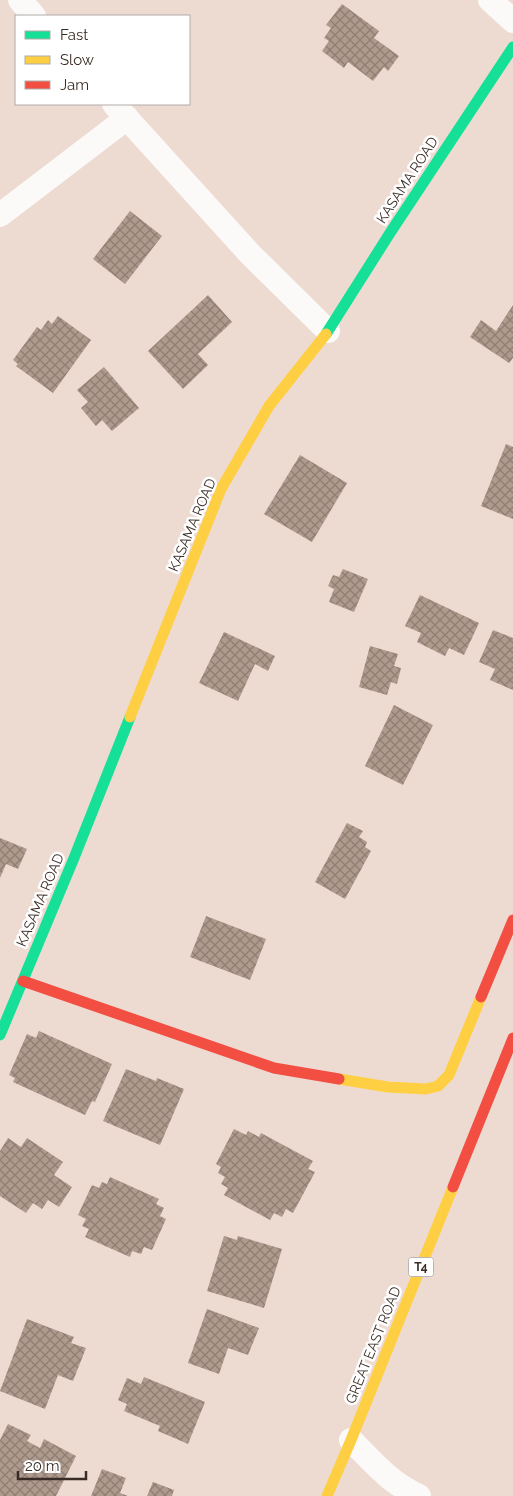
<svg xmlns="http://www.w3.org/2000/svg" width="513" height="1496" font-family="Raleway,sans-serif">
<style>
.building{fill:url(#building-cross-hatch)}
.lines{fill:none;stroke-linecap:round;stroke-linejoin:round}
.street{stroke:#fcfaf8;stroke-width:24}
.fast{stroke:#16e098;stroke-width:11}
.slow{stroke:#ffcf43;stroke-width:11}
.jam{stroke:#f24e42;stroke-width:11}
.labels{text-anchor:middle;stroke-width:5;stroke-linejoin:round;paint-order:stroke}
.shield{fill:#fff;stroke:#746b67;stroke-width:1}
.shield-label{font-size:12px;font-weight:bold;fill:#392c26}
.street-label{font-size:14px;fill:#392c26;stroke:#fff}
</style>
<defs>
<pattern id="building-cross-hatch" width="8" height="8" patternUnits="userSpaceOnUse" patternTransform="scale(1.25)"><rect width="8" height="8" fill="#af9a8e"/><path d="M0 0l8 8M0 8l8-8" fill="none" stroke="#8f7e74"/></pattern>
</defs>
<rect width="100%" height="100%" fill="#eddbd2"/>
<g class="building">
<path d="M342 4 379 31 374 38 399 56 388 71 384 67 373 81 348 62 344 68 322 51 329 41 324 38 331 28 326 25Z"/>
<path d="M130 211 162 236 125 284 93 259Z"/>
<path d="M208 295 232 322 198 354 208 365 183 389 148 351Z"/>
<path d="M513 305V358L509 363 470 337 481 320 496 331Z"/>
<path d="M58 316 91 340 53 393 16 366 18 364 13 360 37 327 41 330 48 320 52 324Z"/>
<path d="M104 367 139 408 112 431 102 420 96 426 81 408 88 402 77 390Z"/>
<path d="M506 444 513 447V519L481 506Z"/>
<path d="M300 455 347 483 312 542 264 514Z"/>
<path d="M343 569 368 579 354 612 329 602 334 589 328 586 333 575 339 577Z"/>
<path d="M420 595 479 623 464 655 449 648 445 656 417 642 421 633 405 626Z"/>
<path d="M493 630 513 638V690L490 680 495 669 479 662Z"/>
<path d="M224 632 275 656 268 671 255 664 238 701 199 683Z"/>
<path d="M370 646 398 654 394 666 401 668 397 684 391 682 387 695 359 687Z"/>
<path d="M394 705 433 725 403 785 365 766Z"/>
<path d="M347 823 363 831 359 837 367 842 365 847 371 851 345 899 315 882Z"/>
<path d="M0 838 27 849 18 869 6 864 0 878Z"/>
<path d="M206 916 266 939 250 980 190 957Z"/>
<path d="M39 1031 112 1064 95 1102 92 1101 85 1115 13 1082 15 1078 9 1075 27 1034 36 1038Z"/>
<path d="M126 1069 156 1081 157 1078 184 1089 160 1145 103 1121Z"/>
<path d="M234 1129 246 1135 248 1131 259 1137 261 1133 313 1161 308 1169 315 1172 293 1213 286 1209 282 1217 274 1213 270 1220 224 1195 228 1188 221 1184 225 1177 218 1173 221 1167 216 1164Z"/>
<path d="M8 1138 21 1147 27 1138 63 1162 54 1175 72 1187 59 1207 48 1200 42 1209 33 1203 26 1213 0 1196V1151Z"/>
<path d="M110 1177 159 1199 156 1204 164 1208 160 1216 166 1219 152 1250 144 1247 141 1254 132 1251 130 1257 85 1237 89 1229 82 1226 86 1219 78 1215 92 1185 99 1188 102 1182 107 1184Z"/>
<path d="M224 1236 237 1240 238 1236 282 1249 264 1308 207 1291Z"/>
<path d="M207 1309 259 1328 248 1355 228 1348 219 1374 188 1363Z"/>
<path d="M27 1319 74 1337 71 1343 86 1348 73 1381 58 1375 45 1409 0 1391Z"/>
<path d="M144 1377 205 1402 188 1444 158 1431 160 1426 124 1411 127 1404 118 1400 127 1378 141 1384Z"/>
<path d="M8 1424 31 1435 27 1441 40 1448 44 1439 76 1456 56 1496H0V1440Z"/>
<path d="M102 1469 126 1478 120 1493 128 1496H91Z"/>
<path d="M153 1482 174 1490 172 1496H147Z"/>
</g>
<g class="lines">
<g class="street">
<path d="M20 0 34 16"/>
<path d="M490 0 513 21"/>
<path d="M114 104 250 254 328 331"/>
<path d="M0 215 127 118"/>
<path d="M351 1440C372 1461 391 1484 419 1496"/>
</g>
<g class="fast">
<path d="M326 334 390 233 513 47"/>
<path d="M0 1035 74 858 130 717"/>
</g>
<g class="slow">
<path d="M130 717 221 489 269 406 326 334"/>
<path d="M339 1079 388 1087 426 1089 438 1086 449 1075 481 997"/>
<path d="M327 1496 351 1440 453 1187"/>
</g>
<g class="jam">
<path d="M23 981 274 1068 339 1079"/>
<path d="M481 997 513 920"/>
<path d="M453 1187 513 1038"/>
</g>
</g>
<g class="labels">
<rect class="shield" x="408.5" y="1257.5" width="25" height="19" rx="4"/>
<g class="shield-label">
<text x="421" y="1271">T4</text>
</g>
<g class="street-label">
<text transform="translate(407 180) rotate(-57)" y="5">KASAMA ROAD</text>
<text transform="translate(192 525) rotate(-67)" y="5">KASAMA ROAD</text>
<text transform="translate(40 900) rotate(-67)" y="5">KASAMA ROAD</text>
<text transform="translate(373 1345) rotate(-68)" y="5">GREAT EAST ROAD</text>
</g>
</g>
<rect x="15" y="15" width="175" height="90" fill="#ffffff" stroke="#b0aba8"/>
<rect x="25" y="31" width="25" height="8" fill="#16e098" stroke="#b0aba8"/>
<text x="60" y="40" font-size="15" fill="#392c26">Fast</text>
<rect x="25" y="56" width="25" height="8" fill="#ffcf43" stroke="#b0aba8"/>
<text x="60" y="65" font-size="15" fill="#392c26">Slow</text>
<rect x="25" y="81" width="25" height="8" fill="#f24e42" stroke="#b0aba8"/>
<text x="60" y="90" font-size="15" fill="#392c26">Jam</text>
<path d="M18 1471v8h68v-8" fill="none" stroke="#392c26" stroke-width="2.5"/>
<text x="25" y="1471" font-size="15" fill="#392c26" stroke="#ffffff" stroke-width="4" paint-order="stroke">20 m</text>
</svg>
